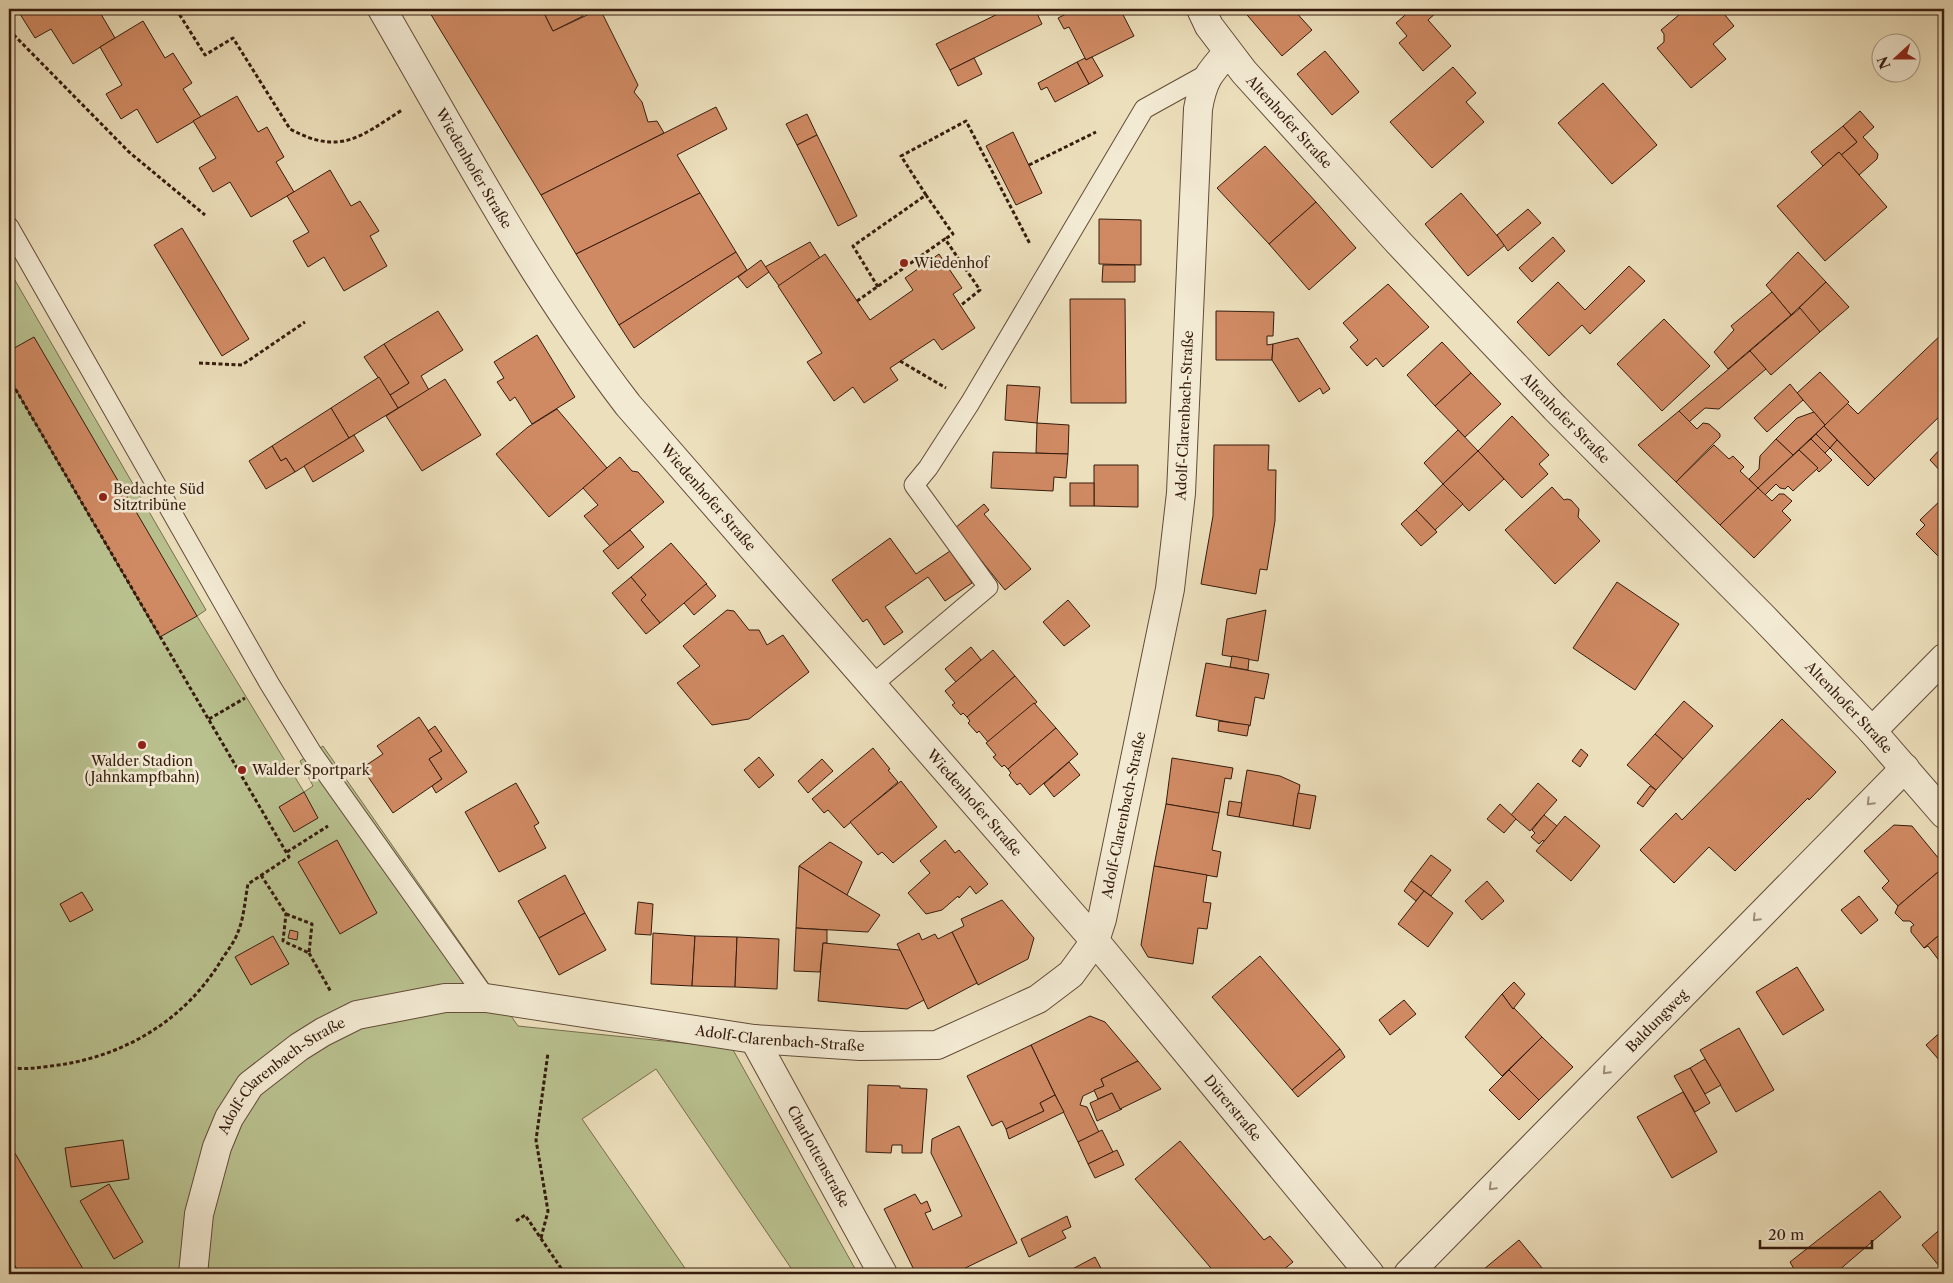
<svg xmlns="http://www.w3.org/2000/svg" width="1953" height="1283" font-family="'Libre Caslon Text',serif">
<style>
.green{fill:#b9c18f;stroke:#776e4e}
.building{fill:#d08a63;stroke:#351b0d}
.lines{fill:none;stroke-linecap:round;stroke-linejoin:round}
.lane-casing{stroke:#634c38;stroke-width:21}
.street-casing{stroke:#634c38;stroke-width:30}
.path{stroke:#351b0d;stroke-width:3;stroke-dasharray:4 2.5;stroke-linecap:butt}
.lane{stroke:#f3ead3;stroke-width:19}
.street{stroke:#f3ead3;stroke-width:28}
.oneway{stroke:#9e8d7a}
.poi-dot{fill:#8f2418;stroke:#f3ead3;stroke-width:2}
.labels{text-anchor:middle;stroke-width:5;stroke-linejoin:round;paint-order:stroke}
.street-label{font-size:14px;fill:#351b0d;stroke:#f3ead3}
.poi-label{font-size:14px;fill:#351b0d;stroke:#f3ead3;text-anchor:start}
</style>
<rect width="100%" height="100%" fill="#ecdfbb"/>
<filter id="stains"><feTurbulence type="fractalNoise" baseFrequency=".004" numOctaves="4"/><feColorMatrix values="0 0 0 0 .2 0 0 0 0 .09 0 0 0 0 .02 0 0 0 .5 -.17"/></filter>
<radialGradient id="worn" r=".72"><stop offset=".6" stop-color="#630" stop-opacity="0"/><stop offset="1" stop-color="#630" stop-opacity=".3"/></radialGradient>
<path class="green" d="M9 270 206 610 197 616 304 792 313 786 300 761 323 746 518 1026 732 1048 858 1274H795L656 1069 582 1119 689 1274H9Z"/>
<g class="building">
<path d="M30 9H98L115 38 73 64 51 29 35 38 20 14Z"/>
<path d="M438 9H542L553 31 600 9 638 85 634 92 642 102 648 122 657 121 664 133 541 195 430 13Z"/>
<path d="M542 9H580L583 16 553 31Z"/>
<path d="M1008 9H1035L1042 24 950 70 936 44Z"/>
<path d="M1076 9H1120L1134 36 1086 60 1069 27 1064 29 1058 18Z"/>
<path d="M1242 9H1293L1312 30 1282 56Z"/>
<path d="M1412 9H1434L1437 12 1428 20 1451 46 1423 71 1399 43 1407 36 1396 23Z"/>
<path d="M1686 9H1720L1734 26 1713 44 1726 59 1691 88 1657 48 1664 42V34L1661 30Z"/>
<path d="M143 21 165 58 173 53 192 83 183 89 201 117 157 143 137 109 121 119 106 94 122 85 100 47Z"/>
<path d="M1325 51 1359 92 1332 115 1297 74Z"/>
<path d="M1092 57 1103 76 1089 84 1077 62 1085 58 1086 60Z"/>
<path d="M974 58 982 74 958 86 950 70Z"/>
<path d="M1077 62 1089 84 1055 102 1047 87 1041 90 1038 83Z"/>
<path d="M1453 67 1476 93 1466 102 1484 122 1432 168 1390 122Z"/>
<path d="M1603 83 1657 145 1612 184 1558 123Z"/>
<path d="M237 96 258 132 267 127 284 157 276 162 294 192 251 217 230 182 213 192 199 168 216 158 193 121Z"/>
<path d="M716 107 727 129 677 155 700 193 576 254 541 195Z"/>
<path d="M1860 111 1874 127 1863 137 1878 154 1877 159 1859 175 1841 155 1857 142 1843 126Z"/>
<path d="M807 114 817 135 797 145 786 124Z"/>
<path d="M1843 126 1857 142 1841 155 1839 152 1823 166 1811 152Z"/>
<path d="M1013 132 1042 193 1016 205 986 146Z"/>
<path d="M817 135 857 216 838 226 797 145Z"/>
<path d="M1265 146 1316 202 1269 244 1217 188Z"/>
<path d="M1839 152 1887 207 1825 261 1777 206Z"/>
<path d="M330 170 351 206 360 201 379 231 370 236 387 266 344 291 324 257 308 267 293 241 309 232 287 196Z"/>
<path d="M700 193 736 252 619 325 576 254Z"/>
<path d="M1461 193 1505 245 1468 276 1425 224Z"/>
<path d="M1316 202 1356 248 1309 290 1269 244Z"/>
<path d="M1528 209 1541 223 1508 251 1497 235Z"/>
<path d="M1099 219 1141 220V265L1099 264Z"/>
<path d="M182 228 249 339 222 356 154 245Z"/>
<path d="M1553 237 1565 251 1532 282 1519 268Z"/>
<path d="M810 242 820 258 779 286 765 267Z"/>
<path d="M736 252 747 270 634 348 619 325Z"/>
<path d="M1798 252 1826 282 1791 315 1766 285Z"/>
<path d="M825 254 870 320 913 290 905 278 939 254 962 288 953 294 975 328 942 350 934 339 890 368 898 380 864 403 853 387 834 401 807 362 822 353 778 286Z"/>
<path d="M761 260 769 272 747 288 738 277Z"/>
<path d="M1103 265H1135V282H1102Z"/>
<path d="M1629 266 1645 281 1590 334 1582 325 1549 356 1517 322 1558 282 1585 310Z"/>
<path d="M1826 282 1849 307 1820 332 1799 308Z"/>
<path d="M1388 284 1429 327 1383 367 1376 358 1367 366 1350 347 1358 340 1343 323Z"/>
<path d="M1772 292 1791 315 1728 369 1714 352 1734 330 1731 326Z"/>
<path d="M1070 299H1125L1126 403H1071Z"/>
<path d="M1800 308 1820 332 1771 375 1750 351Z"/>
<path d="M438 311 463 350 421 376 429 390 398 408 390 395 409 383 384 344Z"/>
<path d="M1216 311 1274 312 1273 336H1267V345L1273 344 1272 360H1216Z"/>
<path d="M1664 319 1710 366 1662 411 1617 364Z"/>
<path d="M1944 332V412L1875 479 1824 426 1847 403 1858 414Z"/>
<path d="M537 335 575 397 532 424 515 397 510 401 497 382 504 378 494 362Z"/>
<path d="M34 337 197 616 160 637 9 378V351Z"/>
<path d="M1298 338 1330 389 1323 394 1320 388 1299 402 1272 360 1273 344Z"/>
<path d="M1442 342 1471 373 1435 406 1407 375Z"/>
<path d="M384 344 409 383 390 395 364 357Z"/>
<path d="M1750 351 1766 369 1719 409 1705 408 1689 422 1679 411Z"/>
<path d="M1820 372 1849 402 1825 425 1797 393Z"/>
<path d="M1471 373 1501 404 1465 437 1435 406Z"/>
<path d="M379 377 398 408 349 438 331 408Z"/>
<path d="M445 379 481 435 422 471 386 416Z"/>
<path d="M1790 384 1803 400 1767 432 1754 418Z"/>
<path d="M1007 385 1040 387 1037 423 1005 420Z"/>
<path d="M331 408 349 438 295 472 286 458 281 461 272 446Z"/>
<path d="M557 409 607 468 549 517 496 454 528 427Z"/>
<path d="M1679 411 1697 429 1703 423 1709 424 1720 434V437L1676 482 1638 445Z"/>
<path d="M1814 412 1825 425 1793 455 1776 439 1797 418Z"/>
<path d="M1512 416 1549 455 1539 464 1548 474 1522 498 1478 451Z"/>
<path d="M1037 423 1069 425 1068 454 1036 453Z"/>
<path d="M1824 426 1837 440 1830 448 1816 434Z"/>
<path d="M1458 430 1478 451 1443 484 1424 463Z"/>
<path d="M1816 434 1830 448 1825 453 1811 439Z"/>
<path d="M354 435 364 451 313 482 304 466Z"/>
<path d="M1776 439 1793 455 1758 488 1749 479 1759 469 1760 456Z"/>
<path d="M1811 439 1832 460 1819 472 1816 469 1818 468 1799 450Z"/>
<path d="M1837 440 1875 479 1868 486 1830 448Z"/>
<path d="M1214 445H1269L1268 470H1276L1275 521 1267 570 1260 569 1256 594 1201 584 1213 516Z"/>
<path d="M1714 445 1729 459 1733 456 1744 467 1740 471 1758 488 1720 525 1676 482Z"/>
<path d="M1944 445V475L1930 460Z"/>
<path d="M272 446 281 461 286 458 295 472 266 489 249 461Z"/>
<path d="M1799 450 1818 468 1793 491 1788 486 1785 489 1780 488 1776 484 1765 495 1758 488Z"/>
<path d="M1478 451 1504 479 1469 511 1443 484Z"/>
<path d="M993 452 1068 454 1066 478 1054 477 1053 491 991 488Z"/>
<path d="M620 457 632 471 638 472 664 502 610 546 584 516 598 505 583 488Z"/>
<path d="M1094 465H1138V507L1094 506Z"/>
<rect x="1070" y="483" width="24" height="23"/>
<path d="M1443 484 1463 504 1435 530 1416 510Z"/>
<path d="M1552 487 1564 500 1567 499 1571 500 1579 509 1578 517 1600 541 1555 584 1505 530Z"/>
<path d="M1758 488 1772 501 1779 494H1784L1792 501 1782 511 1791 520 1754 558 1720 525Z"/>
<path d="M1944 497V562L1916 534 1925 525 1920 520Z"/>
<path d="M984 504 989 510 984 514 1031 569 1005 590 955 528Z"/>
<path d="M1416 510 1437 532 1421 546 1401 524Z"/>
<path d="M630 530 644 547 618 569 603 551Z"/>
<path d="M890 538 916 574 950 551 972 583 945 601 928 577 885 607 903 632 884 645 867 619 863 622 832 580Z"/>
<path d="M671 543 707 584 660 623 641 600 646 595 631 577Z"/>
<path d="M631 577 646 595 641 600 660 623 646 634 612 593Z"/>
<path d="M1617 582 1679 624 1635 690 1573 648Z"/>
<path d="M706 584 716 596 694 615 684 603Z"/>
<path d="M1068 600 1090 626 1064 646 1043 622Z"/>
<path d="M727 610 734 611 749 630H759L767 645 783 635 809 672 749 719 712 725 677 683 700 666 683 646Z"/>
<path d="M1266 610 1258 661 1222 655 1227 619Z"/>
<path d="M971 647 981 660 956 682 945 669Z"/>
<path d="M993 650 1015 676 967 717 963 713 961 715 952 705 955 703 945 691Z"/>
<path d="M1232 656 1249 659 1248 670 1230 667Z"/>
<path d="M1206 663 1269 674 1264 699 1255 697 1250 726 1196 716Z"/>
<path d="M1015 676 1037 702 988 742 979 731 977 733 968 723 970 721 967 717Z"/>
<path d="M1684 701 1713 726 1683 759 1655 734Z"/>
<path d="M1034 703 1056 728 1008 769 1004 765 1002 767 993 757 996 755 986 743Z"/>
<path d="M419 717 442 751 429 759 442 779 393 813 362 768 383 754 377 746Z"/>
<path d="M1782 719 1836 772 1809 800 1808 798 1735 871 1709 847 1674 883 1640 850 1676 813 1682 820Z"/>
<path d="M1219 721 1249 725 1247 736 1218 731Z"/>
<path d="M435 726 467 772 436 793 432 786 442 779 429 759 442 751 428 731Z"/>
<path d="M1056 728 1078 754 1030 795 1020 783 1017 785 1009 775 1011 773 1008 769Z"/>
<path d="M1655 734 1683 759 1656 790 1627 765Z"/>
<path d="M873 748 890 769 888 770 898 782 844 828 828 810 824 813 812 799Z"/>
<path d="M1581 749 1588 755 1580 767 1572 761Z"/>
<path d="M759 757 774 775 759 788 744 770Z"/>
<path d="M1172 758 1233 768 1231 779 1225 778 1219 813 1166 804Z"/>
<path d="M822 759 833 771 808 793 798 781Z"/>
<path d="M1069 762 1080 775 1054 797 1044 784Z"/>
<path d="M1247 770 1280 776 1300 785 1293 826 1239 817Z"/>
<path d="M901 781 937 827 893 863 882 852 878 855 850 822Z"/>
<path d="M516 783 539 823 534 826 546 848 499 872 465 812Z"/>
<path d="M1538 783 1557 800 1530 831 1511 815Z"/>
<path d="M1650 786 1656 790 1643 807 1637 803Z"/>
<path d="M304 792 318 818 294 832 279 807Z"/>
<path d="M1298 793 1316 796 1310 829 1293 826Z"/>
<path d="M1229 801 1242 803 1239 817 1227 815Z"/>
<path d="M1166 804 1219 813 1212 850 1221 852 1217 877 1154 866Z"/>
<path d="M1500 804 1516 819 1504 833 1487 819Z"/>
<path d="M1544 815 1557 826 1544 842 1543 840 1539 844 1531 837 1535 833 1532 830Z"/>
<path d="M1565 816 1600 846 1571 881 1536 851Z"/>
<path d="M1894 825 1912 826 1944 865V867L1898 906 1882 888 1889 881 1864 851Z"/>
<path d="M337 840 377 913 340 934 298 862Z"/>
<path d="M945 840 955 853 959 850 988 884 976 894 970 886 959 898 958 896 942 910 926 914 908 893 930 873 920 861Z"/>
<path d="M830 842 862 862 847 895 799 866Z"/>
<path d="M1431 855 1451 870 1431 896 1411 881Z"/>
<path d="M799 866 880 915 868 932 796 928Z"/>
<path d="M1154 866 1207 875 1203 902 1211 903 1207 929 1198 928 1193 964 1148 957 1141 945Z"/>
<path d="M1944 867V931L1924 948 1911 932V927L1914 925 1910 921H1903L1895 913 1898 906Z"/>
<path d="M565 875 585 913 539 938 518 901Z"/>
<path d="M1411 881 1424 891 1416 901 1404 891Z"/>
<path d="M1487 881 1504 901 1482 920 1465 901Z"/>
<path d="M1424 891 1453 913 1428 947 1398 924Z"/>
<path d="M82 892 93 910 70 922 60 904Z"/>
<path d="M1859 896 1878 920 1861 934 1841 910Z"/>
<path d="M1002 900 1034 938 1028 959 978 985 952 932 964 926 961 919Z"/>
<path d="M638 902 653 904 651 935 635 934Z"/>
<path d="M585 913 606 950 559 975 539 938Z"/>
<path d="M796 928 827 930V943H823L820 972 794 971Z"/>
<path d="M290 930 298 932 297 940 288 938Z"/>
<path d="M1944 931V967L1928 946 1924 948Z"/>
<path d="M952 932 977 983 928 1009 897 944 919 933 922 940 935 934 938 939Z"/>
<path d="M653 933 695 936 692 986 651 984Z"/>
<path d="M273 936 289 964 251 985 235 957Z"/>
<path d="M695 936 737 937 735 987 692 986Z"/>
<path d="M737 937 779 939 777 989 735 987Z"/>
<path d="M823 943 900 950 924 1000 907 1009 818 1001Z"/>
<path d="M1260 956 1340 1049 1292 1090 1212 997Z"/>
<path d="M1797 967 1824 1010 1783 1035 1756 992Z"/>
<path d="M1514 982 1525 994 1513 1009 1502 994Z"/>
<path d="M1502 994 1513 1009 1514 1008 1542 1037 1502 1076 1465 1037Z"/>
<path d="M1404 1000 1416 1014 1390 1035 1379 1020Z"/>
<path d="M1090 1016 1105 1022 1138 1061 1101 1079 1104 1086 1083 1096 1080 1105 1087 1107 1099 1132 1078 1142 1031 1045Z"/>
<path d="M1739 1028 1774 1090 1736 1112 1700 1050Z"/>
<path d="M1944 1029V1058L1940 1061 1926 1045Z"/>
<path d="M1542 1037 1573 1067 1539 1100 1509 1070Z"/>
<path d="M1031 1045 1055 1095 1040 1103 1044 1111 1006 1129 1002 1121 992 1126 967 1076Z"/>
<path d="M1340 1049 1345 1057 1298 1097 1292 1090Z"/>
<path d="M1705 1059 1721 1085 1705 1094 1690 1068Z"/>
<path d="M1138 1061 1161 1089 1120 1109 1112 1093 1098 1099 1094 1090 1104 1086 1101 1079Z"/>
<path d="M1690 1068 1710 1103 1695 1112 1674 1076Z"/>
<path d="M1509 1070 1539 1100 1519 1120 1489 1090Z"/>
<path d="M868 1085 900 1086V1088L927 1089 922 1153H902V1145H892L891 1153 866 1152Z"/>
<path d="M1683 1092 1717 1152 1672 1178 1637 1117Z"/>
<path d="M1112 1093 1120 1109H1122L1097 1121 1090 1103Z"/>
<path d="M1055 1095 1064 1112 1009 1139 1006 1129 1044 1111 1040 1103Z"/>
<path d="M959 1126 1017 1243 953 1274H916L884 1209 915 1194 921 1204 927 1201 931 1211 925 1213 933 1230 962 1216 931 1153 932 1139Z"/>
<path d="M1102 1130 1113 1152 1088 1164 1078 1142Z"/>
<path d="M123 1140 129 1179 71 1187 65 1148Z"/>
<path d="M1180 1141 1264 1240 1270 1236 1293 1262 1278 1274H1216L1135 1179Z"/>
<path d="M9 1143 30 1179 86 1274H20L9 1256Z"/>
<path d="M1117 1150 1124 1165 1095 1178 1088 1164Z"/>
<path d="M109 1184 143 1242 114 1259 80 1201Z"/>
<path d="M1880 1191 1901 1217 1838 1271 1840 1274H1797L1790 1262Z"/>
<path d="M1067 1216 1071 1227 1062 1231 1066 1238 1029 1257 1021 1239Z"/>
<path d="M1944 1226V1272L1922 1245Z"/>
<path d="M1519 1240 1547 1274H1478Z"/>
<path d="M1095 1257 1104 1274H1063Z"/>
</g>
<g class="lines">
<defs>
<g id="lane">
<path d="M9 227 269 683 312 753 486 998"/>
<path d="M872 685 988 587 914 485 928 468 970 403 1144 109 1209 73"/>
</g>
<g id="street">
<path id="s1" d="M382 9C459 142 534 283 628 405L1095 941 1370 1274"/>
<path id="s2" d="M1201 9 1209 26 1244 72 1398 242 1555 408 1762 616 1872 731 1944 814"/>
<path d="M1872 731 1944 658"/>
<path id="s3" d="M754 1039 883 1274"/>
<path id="s4" d="M193 1274 199 1214 217 1147 229 1118 250 1085 299 1047 323 1032 357 1015 445 998H486L754 1039 860 1046 937 1045 1038 999 1071 974 1095 941 1102 919 1170 589 1181 493 1198 109C1203 80 1209 73 1228 52"/>
<path id="s5" d="M1408 1274 1905 768"/>
</g>
</defs>
<use href="#lane" class="lane-casing"/>
<use href="#street" class="street-casing"/>
<g class="path">
<path d="M176 9 205 55 233 38 290 129C340 156 360 137 402 110"/>
<path d="M9 30 129 152 205 215"/>
<path d="M1029 165 1096 132"/>
<path d="M926 195 901 156 966 121 1030 244"/>
<path d="M878 287 853 246 926 195 953 234 945 239"/>
<path d="M857 301 945 239 980 290 960 306"/>
<path d="M900 361 946 388"/>
<path d="M199 363 242 365 305 322"/>
<path d="M9 378 289 857 248 884C245 899 244 918 238 932 235 941 228 950 222 959 185 1021 122 1058 51 1066 36 1068 23 1070 9 1067"/>
<path d="M209 719 245 698"/>
<path d="M287 852 328 826"/>
<path d="M261 875 286 914"/>
<path d="M286 914 312 924 309 953 283 941Z"/>
<path d="M309 953 331 992"/>
<path d="M516 1221 525 1215 565 1274"/>
<path d="M541 1238 548 1211 536 1140 548 1053"/>
</g>
<use href="#lane" class="lane"/>
<use href="#street" class="street"/>
</g>
<defs><path id="oneway-chevron" d="M-2-3.5L2.5 0L-2 3.5" fill="none" stroke-width="1.6" stroke-linecap="round" stroke-linejoin="round" transform="scale(1.25)"/></defs>
<g class="oneway">
<use href="#oneway-chevron" transform="translate(1870 802) rotate(134)"/>
<use href="#oneway-chevron" transform="translate(1756 918) rotate(134)"/>
<use href="#oneway-chevron" transform="translate(1606 1071) rotate(134)"/>
<use href="#oneway-chevron" transform="translate(1492 1187) rotate(135)"/>
</g>
<g class="poi-dot">
<circle cx="904" cy="263" r="5"/>
<circle cx="103" cy="497" r="5"/>
<circle cx="142" cy="745" r="5"/>
<circle cx="242" cy="770" r="5"/>
</g>
<g class="labels">
<g class="street-label">
<text dy="5" stroke="none"><textPath href="#s2" startOffset="144">Altenhofer Straße</textPath></text>
<text dy="5" stroke="none"><textPath href="#s1" startOffset="184">Wiedenhofer Straße</textPath></text>
<text dy="5" stroke="none"><textPath href="#s4" startOffset="1641">Adolf-Clarenbach-Straße</textPath></text>
<text dy="5" stroke="none"><textPath href="#s2" startOffset="549">Altenhofer Straße</textPath></text>
<text dy="5" stroke="none"><textPath href="#s1" startOffset="589">Wiedenhofer Straße</textPath></text>
<text dy="5" stroke="none"><textPath href="#s2" startOffset="954">Altenhofer Straße</textPath></text>
<text dy="5" stroke="none"><textPath href="#s1" startOffset="994">Wiedenhofer Straße</textPath></text>
<text dy="5" stroke="none"><textPath href="#s4" startOffset="1236">Adolf-Clarenbach-Straße</textPath></text>
<text dy="5" stroke="none"><textPath href="#s5" startOffset="355">Baldungweg</textPath></text>
<text dy="5" stroke="none"><textPath href="#s4" startOffset="756">Adolf-Clarenbach-Straße</textPath></text>
<text dy="5" stroke="none"><textPath href="#s4" startOffset="229">Adolf-Clarenbach-Straße</textPath></text>
<text dy="5" stroke="none"><textPath href="#s1" startOffset="1394">Dürerstraße</textPath></text>
<text dy="5" stroke="none"><textPath href="#s3" startOffset="134">Charlottenstraße</textPath></text>
</g>
<g class="poi-label">
<text x="914" y="268">Wiedenhof</text>
<text x="113" y="494">Bedachte Süd<tspan x="113" dy="16">Sitztribüne</tspan></text>
<text x="142" y="766" text-anchor="middle">Walder Stadion<tspan x="142" dy="16">(Jahnkampfbahn)</tspan></text>
<text x="252" y="775">Walder Sportpark</text>
</g>
</g>
<rect width="1953" height="1283" fill="none" stroke="#ecdfbb" stroke-width="30"/>
<rect x="10" y="10" width="1933" height="1263" fill="none" stroke="#351b0d" stroke-width="2.5"/>
<rect x="15" y="15" width="1923" height="1253" fill="none" stroke="#351b0d"/>
<g transform="translate(1896 58) rotate(249)"><circle r="24" fill="#f3ead3" stroke="#a79784"/>
<path d="M0-4L9 19L0 12L-9 19Z" fill="#8f2418"/>
<text y="-8" font-size="14" font-weight="bold" text-anchor="middle" fill="#351b0d">N</text>
</g>
<path d="M1760 1240v8h112v-8" fill="none" stroke="#351b0d" stroke-width="2.5"/>
<text x="1768" y="1240" font-size="15" fill="#351b0d" stroke="#f3ead3" stroke-width="4" paint-order="stroke">20 m</text>
<rect width="100%" height="100%" filter="url(#stains)"/>
<rect width="100%" height="100%" fill="url(#worn)"/>
</svg>
